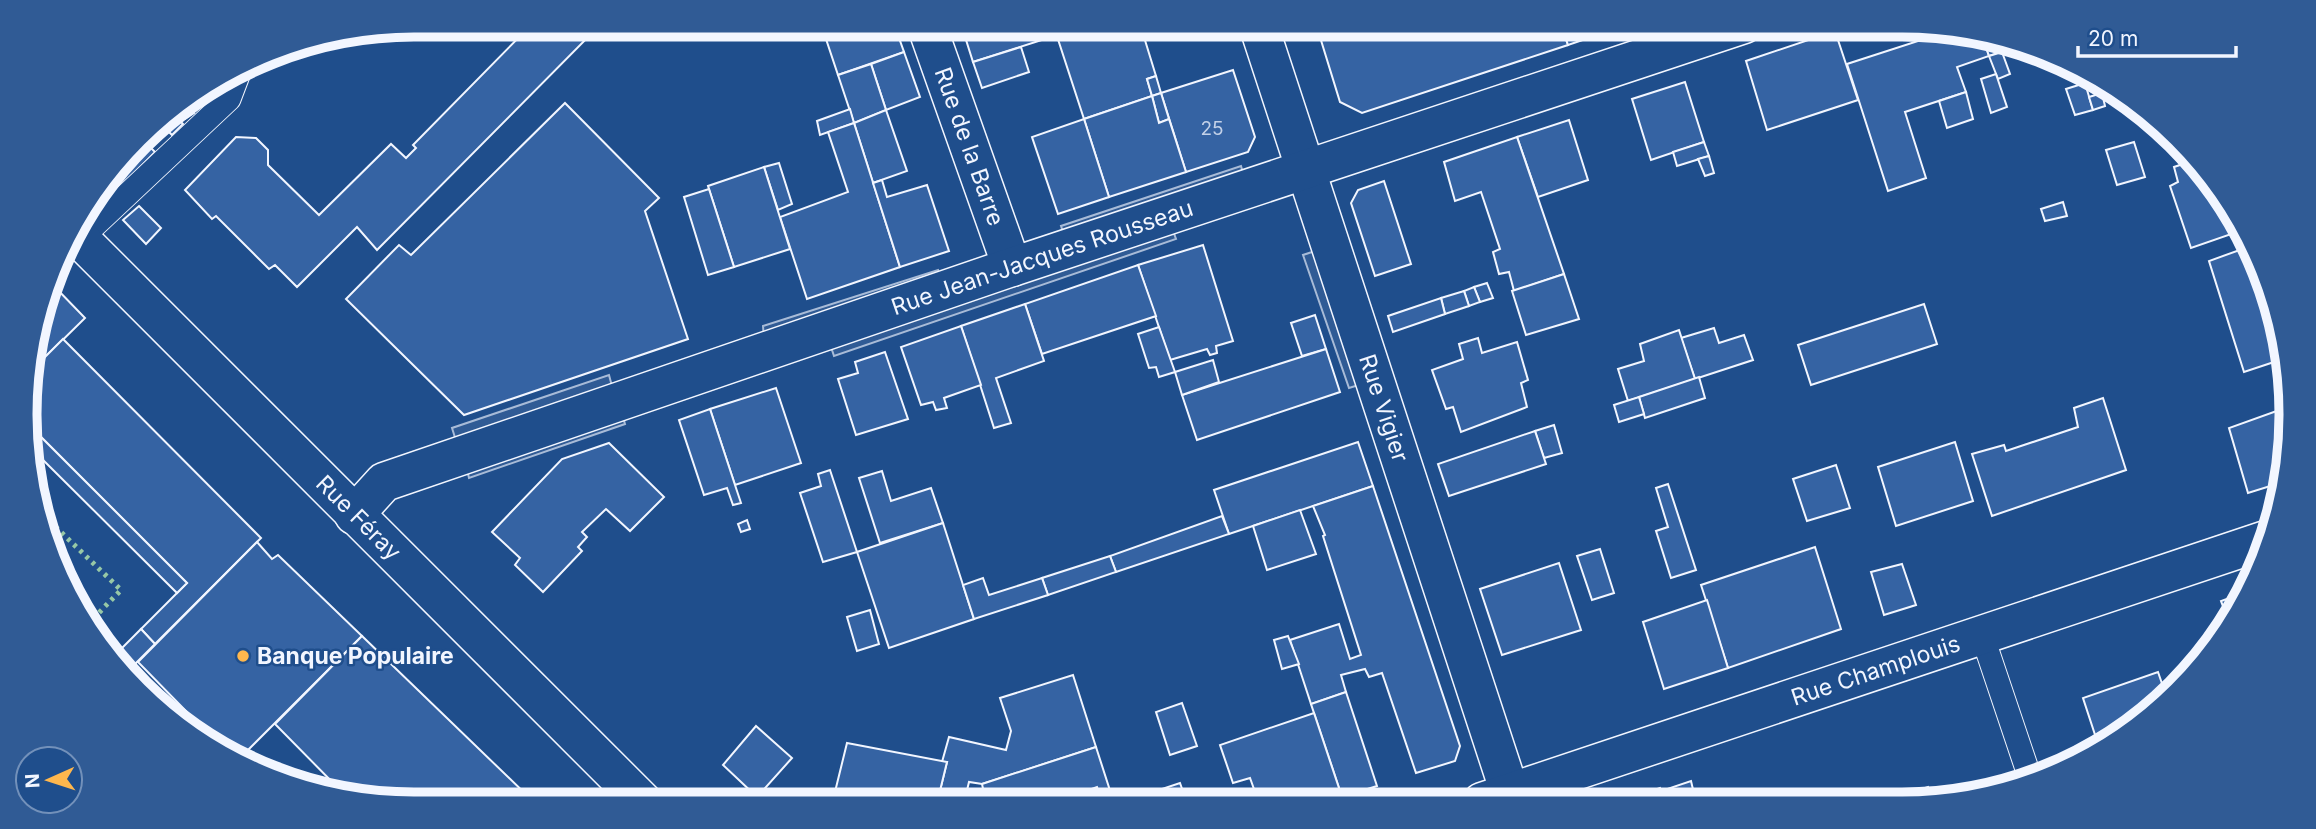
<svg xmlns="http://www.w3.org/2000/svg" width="2316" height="829" font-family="Inter,sans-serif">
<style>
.parking{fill:#305b95;stroke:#a8bbd7;stroke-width:2}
.building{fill:#3563a3;stroke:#f2f6ff;stroke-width:2}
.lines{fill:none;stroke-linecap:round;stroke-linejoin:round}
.service-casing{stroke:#f2f6ff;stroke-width:25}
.minor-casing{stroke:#f2f6ff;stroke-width:41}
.service{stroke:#1f4e8c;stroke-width:23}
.minor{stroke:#1f4e8c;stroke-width:38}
.hedge{stroke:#97c8a6;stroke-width:5;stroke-dasharray:3.5 5;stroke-linecap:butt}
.poi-dot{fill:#ffb74d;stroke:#1f4e8c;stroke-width:2.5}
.labels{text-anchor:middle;stroke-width:5;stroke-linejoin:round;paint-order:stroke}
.number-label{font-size:19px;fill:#c3d1e8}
.street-label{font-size:23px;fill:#f2f6ff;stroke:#1f4e8c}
.poi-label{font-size:23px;font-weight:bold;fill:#f2f6ff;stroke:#1f4e8c;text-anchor:start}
.rim{fill:none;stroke:#f2f6ff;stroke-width:9}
</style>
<rect width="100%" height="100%" fill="#1f4e8c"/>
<g class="parking">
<path d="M1241 166 1245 180 1065 238 1061 226Z"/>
<path d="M1172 228 1176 239 834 356 830 344Z"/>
<path d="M1318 250 1365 383 1349 388 1303 255Z"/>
<path d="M938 270 940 283 764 339 763 326Z"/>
<path d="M609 375 613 390 457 444 452 428Z"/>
<path d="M621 410 625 424 469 478 465 462Z"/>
</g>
<g class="building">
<path d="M532 24H549L563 39 579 24H601L377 250 357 227 297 287 275 265 269 269 216 216 212 219 185 190 236 137 256 138 268 150V165L319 215 391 144 406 158 416 148 413 145Z"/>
<path d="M821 24H894L904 52 838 75Z"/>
<path d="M961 24H1053L1057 35 973 62Z"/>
<path d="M1053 24H1140L1156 76 1147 79 1152 96 1084 119Z"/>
<path d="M1316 24H1561L1568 45 1362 113 1340 102Z"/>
<path d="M1561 24H1630L1568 45Z"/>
<path d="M1945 30 1982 35 1989 56 1957 67 1966 92 1905 112 1926 178 1888 191 1847 64 1946 32Z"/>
<path d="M1835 31 1858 100 1767 130 1746 61Z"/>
<path d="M1982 35 2002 38 2019 46 1989 56Z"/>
<path d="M1021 47 1029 72 982 88 973 62Z"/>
<path d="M904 52 920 97 886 110 871 64Z"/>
<path d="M2002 52 2010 74 1998 79 1989 56Z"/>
<path d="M871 64 886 110 854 123 838 75Z"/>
<path d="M1233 70 1255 137 1248 152 1186 172 1161 93Z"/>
<path d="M1996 74 2007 107 1991 113 1981 79Z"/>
<path d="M1156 76 1161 93 1152 96 1147 79Z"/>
<path d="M1685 82 1704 142 1651 160 1632 99Z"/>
<path d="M2085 83 2093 110 2075 115 2066 89Z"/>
<path d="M1966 92 1973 119 1947 128 1939 101Z"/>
<path d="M1161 93 1169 119 1159 123 1152 96Z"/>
<path d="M2102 93 2105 106 2093 110 2089 97Z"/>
<path d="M199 95 188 106 194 113 185 119 179 113 176 117 183 124 172 135 165 128 149 146 155 152 106 203 99 197 157 122Z"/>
<path d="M1152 96 1159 123 1169 119 1186 172 1109 197 1084 119Z"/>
<path d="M565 103 659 198 645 211 688 339 464 415 346 299 399 245 411 255Z"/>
<path d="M850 109 854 123 820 135 817 121Z"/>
<path d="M886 110 907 171 873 183 854 123Z"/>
<path d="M1084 119 1109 197 1058 214 1032 137Z"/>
<path d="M1569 120 1588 180 1538 197 1517 137Z"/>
<path d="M854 123 900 267 807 299 780 217 848 192 828 132Z"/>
<path d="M1517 137 1564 274 1514 291 1509 272 1499 274 1493 252 1500 249 1481 192 1455 201 1444 162Z"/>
<path d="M1704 142 1709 156 1677 166 1673 152Z"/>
<path d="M2134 142 2145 177 2117 185 2106 150Z"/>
<path d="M1709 156 1714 173 1705 176 1698 159Z"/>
<path d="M2189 162 2239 219 2243 230 2191 248 2170 186 2178 182 2174 167Z"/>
<path d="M779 163 792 204 778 210 764 167Z"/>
<path d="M764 167 790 249 734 267 708 186Z"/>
<path d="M882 180 887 197 927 185 949 251 900 267 873 183Z"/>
<path d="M1384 181 1411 264 1375 276 1351 203 1358 190Z"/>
<path d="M709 189 734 267 708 275 684 197Z"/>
<path d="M2063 202 2067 216 2045 221 2041 209Z"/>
<path d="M139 206 161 228 146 244 123 220Z"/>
<path d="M1203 245 1233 341 1216 346 1217 353 1210 355 1207 349 1170 360 1138 265Z"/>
<path d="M2248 247 2286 358 2244 372 2209 261Z"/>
<path d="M1138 265 1156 316 1042 354 1025 304Z"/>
<path d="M1564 274 1579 319 1526 335 1512 291Z"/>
<path d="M1487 283 1493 298 1480 302 1474 287Z"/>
<path d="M52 284 85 318 28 374V364Z"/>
<path d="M1474 287 1480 302 1469 306 1464 291Z"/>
<path d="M1464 291 1469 306 1445 314 1441 298Z"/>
<path d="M1441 298 1445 314 1393 332 1388 316Z"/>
<path d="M1025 304 1044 361 996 378 1011 423 994 428 961 326Z"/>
<path d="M1924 304 1937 344 1811 385 1798 345Z"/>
<path d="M1315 315 1326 349 1302 356 1291 323Z"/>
<path d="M961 326 981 385 944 398 947 408 936 410 933 402 921 405 901 347Z"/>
<path d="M1159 327 1175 372 1159 377 1156 367 1149 368 1138 334Z"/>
<path d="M1714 328 1719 343 1744 335 1753 360 1695 379 1681 338Z"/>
<path d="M1679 330 1695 379 1628 401 1618 369 1644 361 1640 344Z"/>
<path d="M1478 338 1482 353 1517 342 1528 380 1521 383 1527 407 1461 432 1453 407 1446 409 1432 370 1463 359 1459 344Z"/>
<path d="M63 339 261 538 155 644 141 629 187 583 32 428 28 374Z"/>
<path d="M1326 349 1340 392 1197 440 1182 395Z"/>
<path d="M885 352 908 419 856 435 838 379 858 373 855 362Z"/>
<path d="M1213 360 1219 382 1182 395 1175 372Z"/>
<path d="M1699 377 1705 398 1645 418 1639 397Z"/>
<path d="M776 388 801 463 735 485 710 409Z"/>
<path d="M1639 397 1644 414 1619 422 1614 405Z"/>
<path d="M2103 398 2126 470 1992 516 1972 454 2004 445 2006 451 2078 427 2074 408Z"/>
<path d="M2285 408 2280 483 2248 493 2229 428Z"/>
<path d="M710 409 735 485 741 503 733 505 727 488 704 495 679 420Z"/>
<path d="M1554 425 1562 453 1544 458 1535 431Z"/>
<path d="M32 428 187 583 177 593 33 450Z"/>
<path d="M1535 431 1546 464 1449 496 1438 464Z"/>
<path d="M1358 442 1373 486 1229 534 1214 490Z"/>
<path d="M1955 442 1973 501 1896 526 1878 467Z"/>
<path d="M609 443 664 497 630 531 606 509 582 532 587 537 578 547 582 551 543 592 515 565 520 558 492 532 562 459Z"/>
<path d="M1836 465 1850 508 1807 521 1793 479Z"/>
<path d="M830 470 857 552 823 562 800 493 821 486 818 474Z"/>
<path d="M882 471 891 501 931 488 943 523 880 543 859 478Z"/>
<path d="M1668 484 1696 570 1671 578 1656 531 1668 527 1656 488Z"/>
<path d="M1373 486 1460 746 1455 761 1416 773 1382 673 1369 677 1365 669 1341 675 1346 692 1311 704 1290 640 1339 624 1350 659 1361 655 1323 536 1325 535 1313 506Z"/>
<path d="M1300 510 1316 554 1267 570 1253 526Z"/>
<path d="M1222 516 1229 534 1116 572 1110 556Z"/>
<path d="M747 520 750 529 741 532 738 524Z"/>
<path d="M943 523 974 619 889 648 857 552Z"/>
<path d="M257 542 272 559 278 555 362 636 240 758 225 751 138 662Z"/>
<path d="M1815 547 1841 629 1728 668 1701 585Z"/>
<path d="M1600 549 1614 593 1592 600 1577 556Z"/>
<path d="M1110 556 1116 572 1048 595 1042 578Z"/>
<path d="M1559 563 1581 630 1502 655 1480 589Z"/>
<path d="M1902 564 1916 605 1884 615 1871 572Z"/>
<path d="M983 578 989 595 1042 578 1048 595 974 619 963 585Z"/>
<path d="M2246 592 2239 610 2229 622 2221 601Z"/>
<path d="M1707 600 1728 668 1664 689 1643 622Z"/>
<path d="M870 610 879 644 857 651 847 617Z"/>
<path d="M141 629 155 644 129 670 114 656Z"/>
<path d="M362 636 536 804H414L345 795 275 724Z"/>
<path d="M1288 636 1299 664 1282 669 1274 640Z"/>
<path d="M2158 672 2167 698 2159 707 2099 747 2083 698Z"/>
<path d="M1073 675 1096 747 982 784 969 782 964 803H937L947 762H942L949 737 1006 750 1011 731 1000 698Z"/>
<path d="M1346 692 1377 786 1342 797 1311 704Z"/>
<path d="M1182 703 1197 746 1170 755 1156 712Z"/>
<path d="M1314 713 1342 797 1327 802 1259 803 1250 778 1233 783 1220 745Z"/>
<path d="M756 726 792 758 757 797 723 765Z"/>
<path d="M847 743 947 762 937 803 832 804Z"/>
<path d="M1096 747 1114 803H1098L1102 802 1097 787 1052 803H986L982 784Z"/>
<path d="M1691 781 1696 802H1665L1661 791Z"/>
<path d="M1180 783 1187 803H1120Z"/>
<path d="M1928 787 1932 801H1886Z"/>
<path d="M1660 788 1665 802H1619Z"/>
</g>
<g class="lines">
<defs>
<g id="service">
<path d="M80 239 229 99 240 70"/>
<path d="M1982 635 2030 778"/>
</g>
<g id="minor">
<path id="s1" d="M926 24 1012 267"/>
<path id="s2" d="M1258 24 1510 793"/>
<path id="s3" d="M73 232 645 804"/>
<path id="s4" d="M354 515 384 482 1012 267 1744 24"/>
<path id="s5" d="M1482 802 2269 539"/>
</g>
</defs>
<use href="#service" class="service-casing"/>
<use href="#minor" class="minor-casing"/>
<use href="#service" class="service"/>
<use href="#minor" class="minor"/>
<path class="hedge" d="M37 509 121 590 87 625"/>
</g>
<circle class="poi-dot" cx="243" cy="656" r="7"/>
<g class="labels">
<g class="number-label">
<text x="1212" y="135">25</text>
</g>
<g class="street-label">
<text dy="8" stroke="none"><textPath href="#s1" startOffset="130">Rue de la Barre</textPath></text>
<text dy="8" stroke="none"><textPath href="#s4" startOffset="740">Rue Jean-Jacques Rousseau</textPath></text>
<text dy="8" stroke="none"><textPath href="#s2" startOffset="404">Rue Vigier</textPath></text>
<text dy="8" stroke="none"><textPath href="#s3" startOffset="404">Rue Féray</textPath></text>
<text dy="8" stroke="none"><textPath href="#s5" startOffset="415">Rue Champlouis</textPath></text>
</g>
<g class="poi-label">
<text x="257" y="664">Banque Populaire</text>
</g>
</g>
<path d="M0 0H2316V829H0ZM414 37H1902A377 377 0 0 1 2279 414V415A377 377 0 0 1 1902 792H414A377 377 0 0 1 37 415V414A377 377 0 0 1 414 37Z" fill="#305b95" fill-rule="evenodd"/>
<path class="rim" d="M414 37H1902A377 377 0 0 1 2279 414V415A377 377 0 0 1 1902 792H414A377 377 0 0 1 37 415V414A377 377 0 0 1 414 37Z"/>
<g transform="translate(49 780) rotate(267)"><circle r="33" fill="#1f4e8c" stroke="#7391ba" stroke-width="2"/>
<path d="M0-5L12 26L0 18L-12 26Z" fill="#ffb74d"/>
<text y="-10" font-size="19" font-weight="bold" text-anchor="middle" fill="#f2f6ff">N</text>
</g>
<path d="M2078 46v10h158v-10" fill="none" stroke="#f2f6ff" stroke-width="3.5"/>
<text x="2088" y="46" font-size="21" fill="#f2f6ff" stroke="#1f4e8c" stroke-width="5" paint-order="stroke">20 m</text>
</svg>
